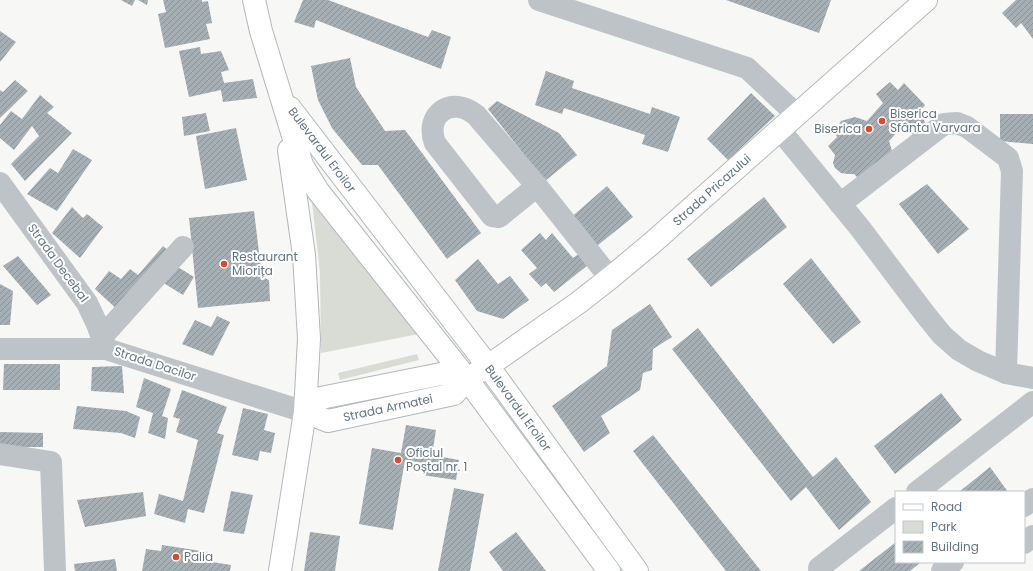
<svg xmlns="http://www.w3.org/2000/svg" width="1033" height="571" font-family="Poppins,sans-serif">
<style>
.green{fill:#d8dcd4}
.building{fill:url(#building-hatch)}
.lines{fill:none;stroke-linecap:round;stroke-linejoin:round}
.major-casing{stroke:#b2b8bb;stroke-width:24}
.minor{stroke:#bec3c7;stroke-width:22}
.major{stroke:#fff;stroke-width:22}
.poi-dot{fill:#e0482c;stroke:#fff;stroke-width:1.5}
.labels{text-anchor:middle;stroke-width:4;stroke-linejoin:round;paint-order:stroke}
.poi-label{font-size:12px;fill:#63757f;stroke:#fff;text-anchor:start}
.street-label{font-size:12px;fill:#63757f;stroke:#fff}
</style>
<defs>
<pattern id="building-hatch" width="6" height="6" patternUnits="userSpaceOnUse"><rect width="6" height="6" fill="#a5afb4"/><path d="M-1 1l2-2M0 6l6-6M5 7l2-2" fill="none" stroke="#8a9398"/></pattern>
</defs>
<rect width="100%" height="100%" fill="#f7f7f5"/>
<g class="green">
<path d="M311 194 419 334 321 353 320 272Z"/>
<path d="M417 354 419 360 340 380 338 373Z"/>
</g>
<g class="building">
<path d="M121 0H135L132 6Z"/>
<path d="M138 0H148L147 5Z"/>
<path d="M163 0H202V2L208 1 212 23 206 24 210 39 165 48 158 14 166 12Z"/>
<path d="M303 0H328L428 37 432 30 451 37 441 69 316 20 314 28 294 22Z"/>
<path d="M726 0H831L819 33Z"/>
<path d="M1016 0H1033V39L1021 23 1016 28 1002 13Z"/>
<path d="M0 31 16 42 0 62Z"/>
<path d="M200 47 201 54 221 51 229 70 221 72 224 83 253 79 257 98 223 102 221 90 189 97 179 51Z"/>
<path d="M350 58 356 87 385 131 405 130 481 233 447 259 378 165H362L332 128 318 100 311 66Z"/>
<path d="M546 71 574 81 572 88 650 114 652 107 680 117 668 152 642 144 645 135 564 108 562 114 535 105Z"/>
<path d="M15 80 28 91 0 118V90L3 92Z"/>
<path d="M890 82 898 90 904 83 925 105 919 112 925 122 913 135 904 125 889 141 892 151 860 180 854 174H848L841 173 835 168 833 163 835 155 828 146 837 137 835 131 841 121 855 117 867 121 883 103 876 94Z"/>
<path d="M751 93 775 116 728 160 707 139Z"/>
<path d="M40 95 54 107 47 113 72 133 25 181 11 164 39 136 32 126 14 150 0 138V125L11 111 22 119Z"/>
<path d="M497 101 559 133 577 155 545 181 488 109Z"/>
<path d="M206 113 210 131 184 136 182 117Z"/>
<path d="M1000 114H1033V144L1000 141Z"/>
<path d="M236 128 247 180 205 189 196 136Z"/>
<path d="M73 149 92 160 57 211 27 194 50 168 58 173Z"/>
<path d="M927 184 969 229 938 254 899 204Z"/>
<path d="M607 186 633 217 593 249 568 220Z"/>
<path d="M764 197 787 227 711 287 687 259Z"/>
<path d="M72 207 83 218 87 214 103 227 80 258 52 233Z"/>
<path d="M254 211 262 277 269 280 270 301 198 308 189 218Z"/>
<path d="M540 233 546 240 552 233 573 258 584 250 593 261 554 292 546 283 541 287 529 274 537 268 521 250Z"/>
<path d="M163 246 171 253 120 312 95 289 109 271 121 279 130 269 138 275Z"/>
<path d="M18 256 51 295 37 305 3 266Z"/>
<path d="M811 258 861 322 833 344 783 284Z"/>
<path d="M478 259 498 284 510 276 529 300 503 319 477 311 455 280Z"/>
<path d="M173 264 194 277 183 295 162 282Z"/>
<path d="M0 284 13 291 10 325H0Z"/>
<path d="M650 304 672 337 653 349 652 370 643 373 640 390 601 416 610 433 584 452 552 406 607 366 612 330Z"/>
<path d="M217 316 230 322 213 356 182 344 195 320 211 327Z"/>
<path d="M698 328 813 477 836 457 871 502 839 530 806 487 791 501 672 349Z"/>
<path d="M4 364H60V390H3Z"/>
<path d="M122 366 124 393 91 391 92 367Z"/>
<path d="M144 378 171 389 162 416 168 418 165 439 148 433 153 413 136 407Z"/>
<path d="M182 390 227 407 217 433 224 435 204 513 188 509 185 523 154 514 159 494 183 501 198 440 176 432 180 419 173 417Z"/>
<path d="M941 393 962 420 895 474 874 446Z"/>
<path d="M77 406 126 411 140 417 135 438 121 433 73 429Z"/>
<path d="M243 408 268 414 264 430 275 433 271 453 260 451 258 461 232 455Z"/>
<path d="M406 425 436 430 432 455 459 460 456 480 422 475 424 463 405 460 393 530 359 524 372 448 401 453Z"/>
<path d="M0 432 43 433V447H0Z"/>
<path d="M653 435 761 571H726L633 451Z"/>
<path d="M990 467 1008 492H959Z"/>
<path d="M454 488 484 494 470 571H438Z"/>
<path d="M231 491 253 495 244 534 223 531Z"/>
<path d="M143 492 146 516 85 527 77 500Z"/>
<path d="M310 532 340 536 335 571H304Z"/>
<path d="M516 532 546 571H503L489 552Z"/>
<path d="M896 542V562H921L910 571H859Z"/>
<path d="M162 545 208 552 206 561 231 565 230 571H142L146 549 161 551Z"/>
<path d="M115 559 117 571H75L74 564Z"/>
</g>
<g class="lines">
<defs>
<g id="major">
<path d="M254 0 261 31 302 165 318 191 467 379 609 571"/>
<path d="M290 108 488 366 637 571"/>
<path d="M305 412 328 421 454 394 467 379 488 366 578 303 610 278 651 244 926 0"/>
<path d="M305 412 321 398 441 374 467 379"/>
<path d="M280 571 305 412 309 339 304 255 289 150"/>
</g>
</defs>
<use href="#major" class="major-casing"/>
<g class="minor">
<path d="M539 0 747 68 797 115"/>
<path d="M780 130 860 228 925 314 942 335 959 350 978 361 1006 373 1033 378"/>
<path d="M0 183 87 303 97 324 106 349"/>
<path d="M537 186 499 217 492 216 435 143C424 114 452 95 476 115L537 186 610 278"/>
<path d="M840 204 944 124 957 123 967 127 1008 158 1012 171 1006 373"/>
<path d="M102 337 183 247"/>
<path d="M0 349H106L305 412"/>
<path d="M0 454 51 462 55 571"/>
<path d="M917 492 1033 402"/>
<path d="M1024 506 1033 499"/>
<path d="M1024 543 1033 536"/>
<path d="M819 568 896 508"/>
<path d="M942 571 953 562"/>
</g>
<use href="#major" class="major"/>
</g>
<g class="poi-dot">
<circle cx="882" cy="121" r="4"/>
<circle cx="869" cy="129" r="4"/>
<circle cx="224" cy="264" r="4"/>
<circle cx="398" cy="460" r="4"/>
<circle cx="176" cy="557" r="4"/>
</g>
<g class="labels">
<g class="poi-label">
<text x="890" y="118">Biserica<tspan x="890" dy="14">Sfânta Varvara</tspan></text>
<text x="861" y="133" text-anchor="end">Biserica</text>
<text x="232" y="261">Restaurant<tspan x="232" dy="14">Miorița</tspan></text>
<text x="406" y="457">Oficiul<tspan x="406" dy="14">Poștal nr. 1</tspan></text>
<text x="184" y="561">Palia</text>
</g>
<g class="street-label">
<text transform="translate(322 150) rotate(53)" y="4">Bulevardul Eroilor</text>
<text transform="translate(712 190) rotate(-42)" y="4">Strada Pricazului</text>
<text transform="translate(58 263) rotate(54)" y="4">Strada Decebal</text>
<text transform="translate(155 364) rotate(18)" y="4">Strada Dacilor</text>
<text transform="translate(388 408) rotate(-12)" y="4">Strada Armatei</text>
<text transform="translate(518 408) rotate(54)" y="4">Bulevardul Eroilor</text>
</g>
</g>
<rect x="895" y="491" width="130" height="72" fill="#ffffff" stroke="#c1c8cc"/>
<rect x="903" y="504" width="20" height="6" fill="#ffffff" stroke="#c1c8cc"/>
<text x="931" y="511" font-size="12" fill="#63757f">Road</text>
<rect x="903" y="521" width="20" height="12" fill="#d8dcd4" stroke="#c1c8cc"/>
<text x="931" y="531" font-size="12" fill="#63757f">Park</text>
<rect x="903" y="541" width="20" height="12" fill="url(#building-hatch)" stroke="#c1c8cc"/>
<text x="931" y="551" font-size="12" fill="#63757f">Building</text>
</svg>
